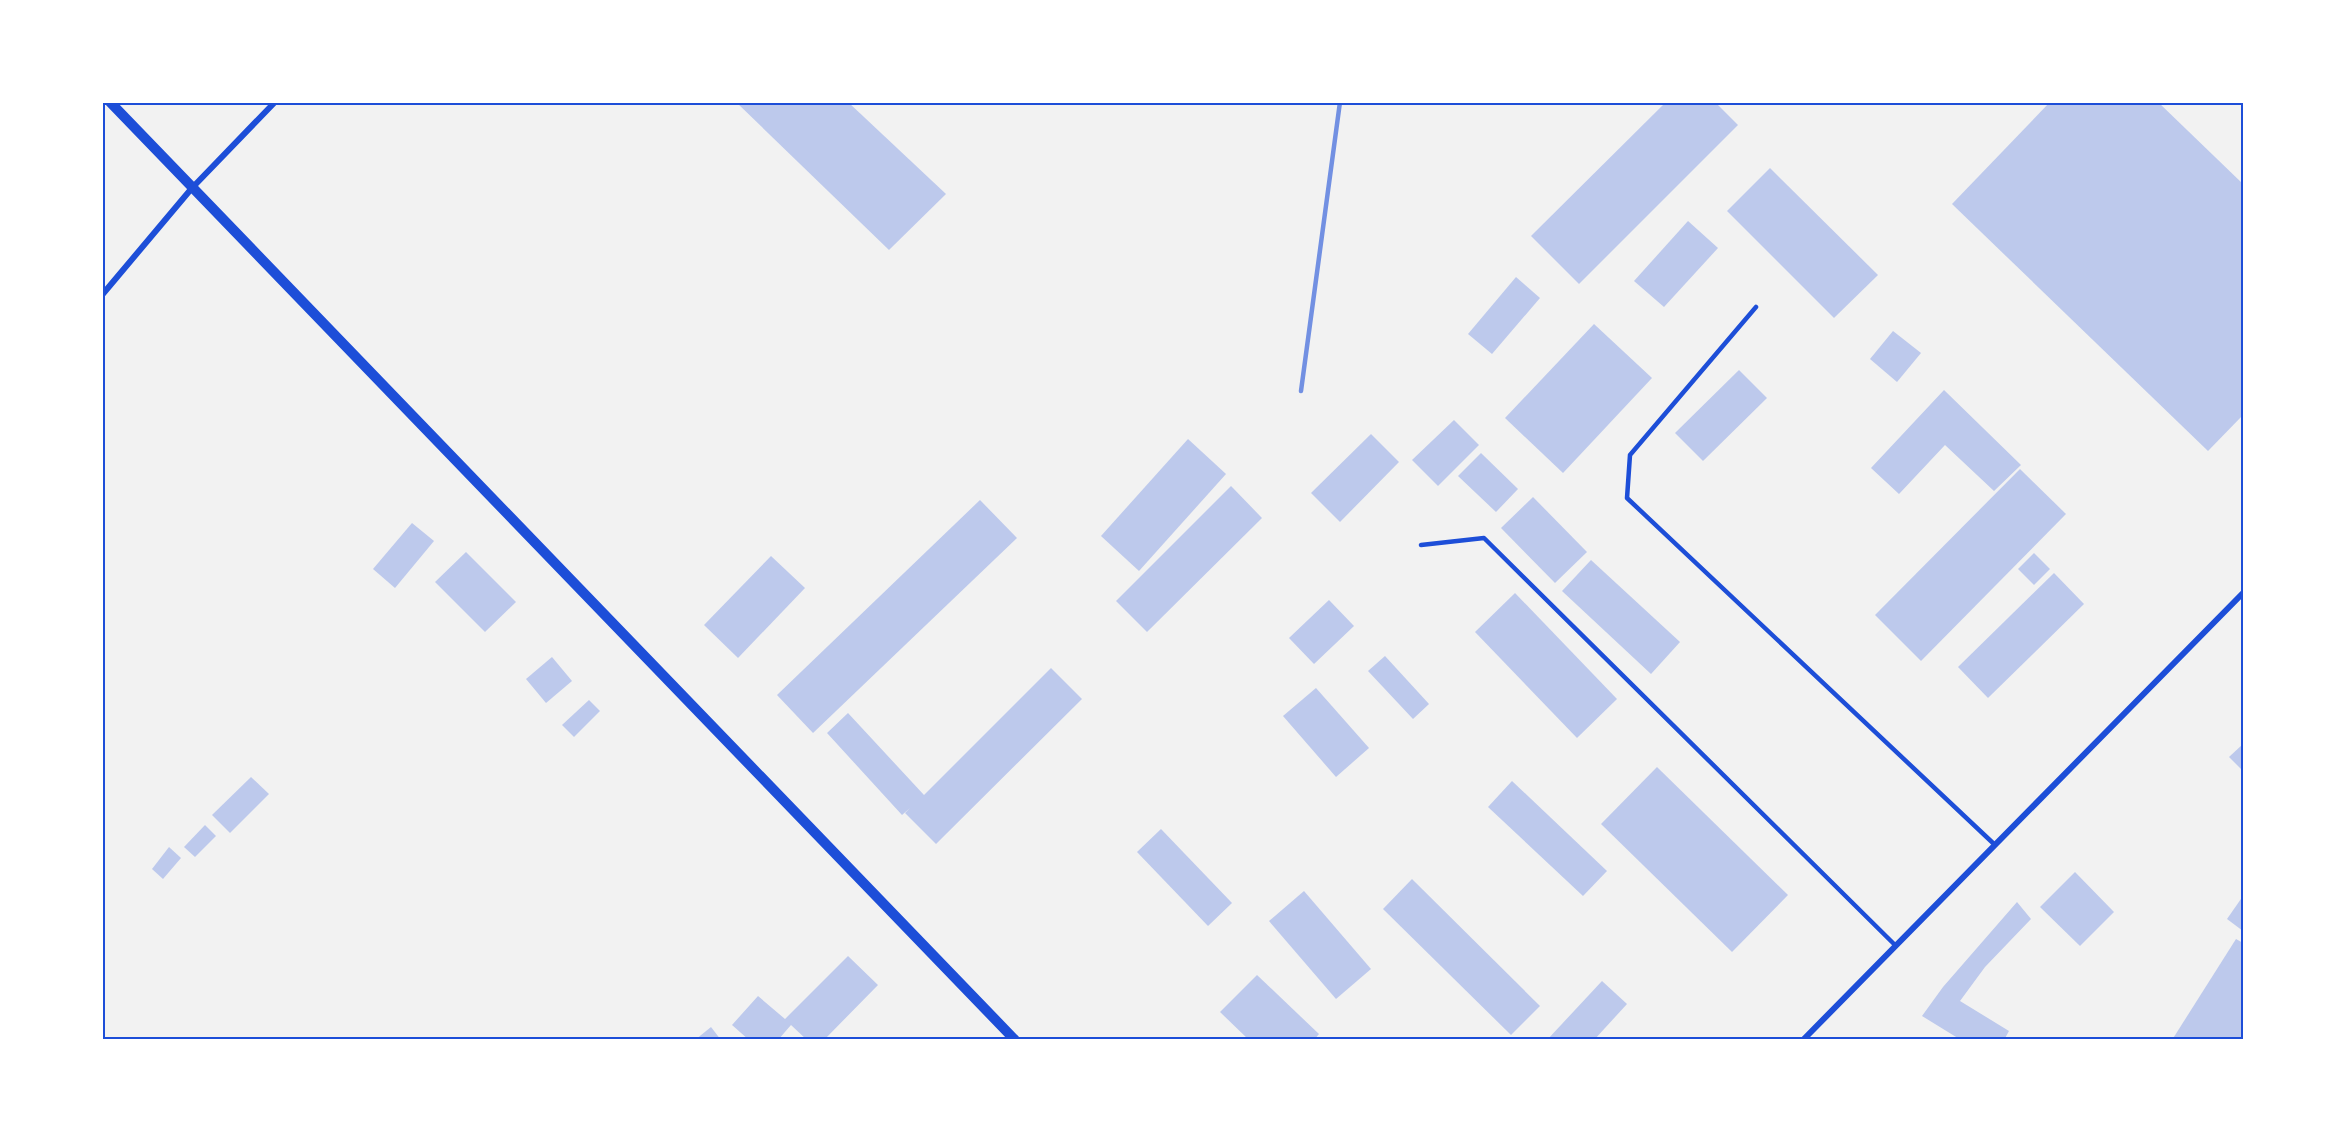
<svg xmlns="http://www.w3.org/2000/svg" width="2345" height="1142" font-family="'Fira Sans Condensed',sans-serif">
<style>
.building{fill:#bdc9ec}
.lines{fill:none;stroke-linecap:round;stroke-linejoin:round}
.service{stroke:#1d4ed8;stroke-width:4.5}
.minor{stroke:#1d4ed8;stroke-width:6}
.tertiary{stroke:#1d4ed8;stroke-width:10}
.rail{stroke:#7290e2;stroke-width:4.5}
.neatline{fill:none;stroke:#1d4ed8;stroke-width:2}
</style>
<rect width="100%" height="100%" fill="#f2f2f2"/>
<g class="building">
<path d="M736 102H848L946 194 889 250Z"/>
<path d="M1666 102H1715L1738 125 1579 284 1531 236Z"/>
<path d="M2050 102H2158L2243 184V415L2208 451 1952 204Z"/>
<path d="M1770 168 1878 275 1834 318 1727 211Z"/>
<path d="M1688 221 1718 248 1664 307 1634 281Z"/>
<path d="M1516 277 1540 298 1492 354 1468 334Z"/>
<path d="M1594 324 1652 378 1563 473 1505 418Z"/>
<path d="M1893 331 1921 353 1897 382 1870 359Z"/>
<path d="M1739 370 1767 398 1703 461 1675 433Z"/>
<path d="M1944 390 2021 465 1994 491 1945 445 1899 494 1871 468Z"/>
<path d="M1454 420 1479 445 1438 486 1412 460Z"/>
<path d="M1371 434 1399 462 1340 522 1311 493Z"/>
<path d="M1188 439 1226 474 1139 571 1101 536Z"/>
<path d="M1481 453 1518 489 1496 512 1458 476Z"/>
<path d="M2020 469 2066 514 1921 661 1875 615Z"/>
<path d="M1231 486 1262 518 1147 632 1116 601Z"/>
<path d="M1533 497 1587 552 1555 583 1501 528Z"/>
<path d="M980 500 1017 538 813 733 777 695Z"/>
<path d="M412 523 434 541 395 588 373 569Z"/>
<path d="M466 552 516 602 485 632 435 582Z"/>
<path d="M2034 553 2050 569 2034 585 2018 569Z"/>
<path d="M771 556 805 588 738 658 704 625Z"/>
<path d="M1591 560 1680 642 1651 674 1562 591Z"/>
<path d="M2054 573 2084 604 1988 698 1958 667Z"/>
<path d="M1515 593 1617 699 1577 738 1475 632Z"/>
<path d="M1329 600 1354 626 1314 664 1289 638Z"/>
<path d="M1385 656 1429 704 1413 719 1368 671Z"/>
<path d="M552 657 572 681 546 703 526 679Z"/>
<path d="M1051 668 1082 699 936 844 905 813 910 808 902 815 827 733 848 713 924 795Z"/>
<path d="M1316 688 1369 748 1336 777 1283 716Z"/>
<path d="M589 700 600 711 574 737 562 725Z"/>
<path d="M2243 744V771L2229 757Z"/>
<path d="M1657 767 1788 895 1732 952 1601 824Z"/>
<path d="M251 777 269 794 230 833 212 815Z"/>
<path d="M1512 781 1607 871 1583 896 1488 807Z"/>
<path d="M205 825 216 836 195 857 184 847Z"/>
<path d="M1161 829 1232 903 1208 926 1137 852Z"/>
<path d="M169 847 181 858 163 879 152 869Z"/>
<path d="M2075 872 2114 912 2080 946 2040 907Z"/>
<path d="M1412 879 1540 1006 1511 1035 1383 909Z"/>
<path d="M1304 891 1371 969 1336 999 1269 921Z"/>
<path d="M2243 896V931L2227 919Z"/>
<path d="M2017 902 2031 919 1985 967 1960 1001 2009 1031 2004 1040H1961L1922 1016 1943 987Z"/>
<path d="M2236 939 2243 943V1040H2172Z"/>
<path d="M848 956 878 985 824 1040H807L791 1025 778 1040H749L732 1025 758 996 785 1019Z"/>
<path d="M1257 975 1319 1034 1314 1040H1249L1220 1012Z"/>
<path d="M1602 981 1627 1004 1594 1040H1547Z"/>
<path d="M711 1027 721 1040H695Z"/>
</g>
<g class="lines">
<g class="service">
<path d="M1756 307 1630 455 1627 498 1994 844"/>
<path d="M1421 545 1484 538 1895 945"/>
</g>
<g class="minor">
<path d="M102 295 192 188 275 102"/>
<path d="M1803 1040 2243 593"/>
</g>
<path class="tertiary" d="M110 102 1015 1040"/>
<path class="rail" d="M1301 391 1340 102"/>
</g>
<rect width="2345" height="1142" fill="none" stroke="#ffffff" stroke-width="207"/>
<rect x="104" y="104" width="2138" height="934" class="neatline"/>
</svg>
